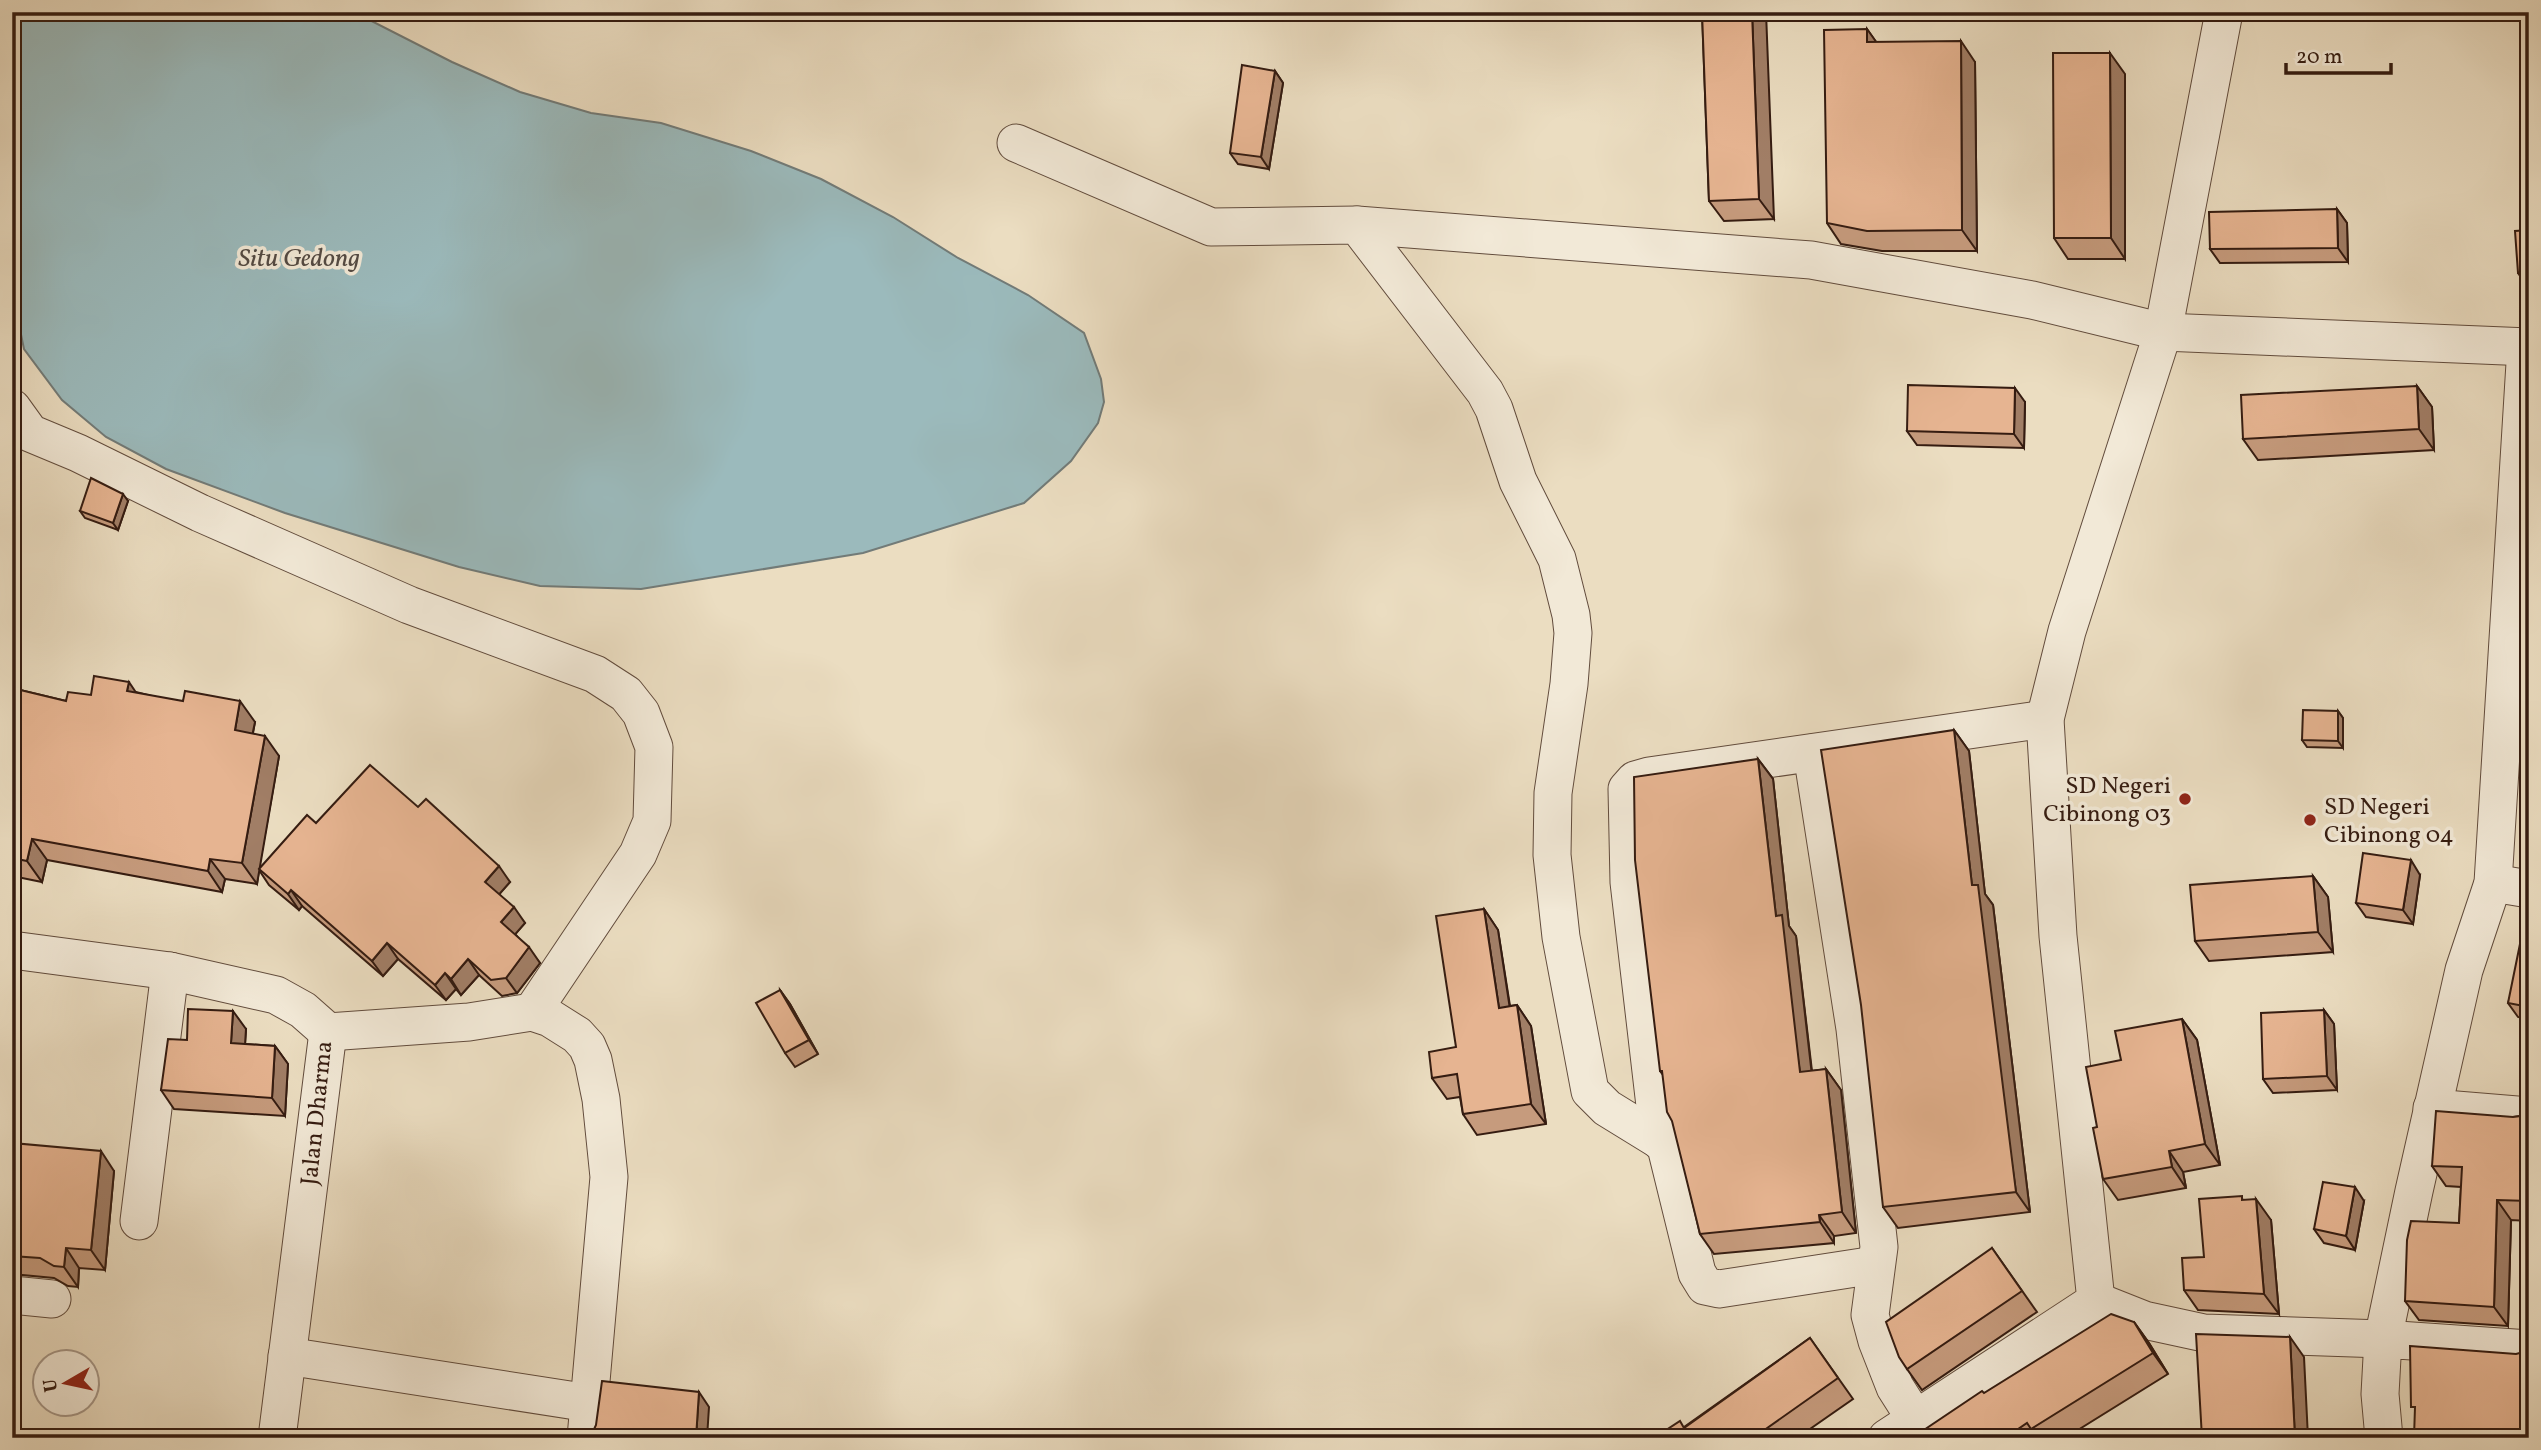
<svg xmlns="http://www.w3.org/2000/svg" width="2541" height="1450" font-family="Vollkorn,serif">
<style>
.water{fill:#9bbabc;stroke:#727b78;stroke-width:2}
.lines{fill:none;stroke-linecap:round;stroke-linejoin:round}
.minor-casing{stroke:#624c3d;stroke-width:39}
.minor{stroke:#f2e9d7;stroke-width:37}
.wall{fill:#c69b7d;stroke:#351c11;stroke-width:2}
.shaded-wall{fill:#a17e66;stroke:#351c11;stroke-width:2}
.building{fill:#e6b491;stroke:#351c11;stroke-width:2}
.poi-dot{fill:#8f2418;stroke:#f2e9d7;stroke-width:2.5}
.labels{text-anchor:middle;stroke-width:7;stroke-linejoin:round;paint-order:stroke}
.poi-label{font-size:24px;fill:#351c11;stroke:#f2e9d7;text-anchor:end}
.street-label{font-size:24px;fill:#351c11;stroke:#f2e9d7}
.water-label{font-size:26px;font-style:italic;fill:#544b44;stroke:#f2e9d7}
</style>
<rect width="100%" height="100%" fill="#ebddc1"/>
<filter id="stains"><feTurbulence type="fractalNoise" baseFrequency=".00286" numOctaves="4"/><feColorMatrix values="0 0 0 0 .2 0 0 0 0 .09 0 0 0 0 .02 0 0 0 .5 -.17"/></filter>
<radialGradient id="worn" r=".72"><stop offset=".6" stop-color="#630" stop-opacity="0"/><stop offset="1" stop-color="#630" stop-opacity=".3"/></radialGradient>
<path class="water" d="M12 12H354L452 62 520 92 591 113 661 123 751 151 821 179 893 217 958 258 1028 295 1084 333 1101 379 1104 402 1098 423 1071 461 1024 503 863 553 641 589 540 586 459 567 285 513 166 469 106 437 62 400 24 349 12 291Z"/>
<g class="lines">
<defs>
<g id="minor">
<path d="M1016 143 1211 227 1357 225 1485 392 1494 409 1518 481 1557 559 1571 615 1573 633 1569 684 1553 793 1552 855 1561 937 1590 1091 1607 1108 1659 1140 1666 1147 1697 1273 1705 1286 1719 1289 1875 1265"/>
<path d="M1357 225 1811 260 2032 300 2163 332 2529 347"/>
<path d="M12 408 30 433 78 453 200 513 409 605 595 674 626 694 641 713 654 747 652 821 638 854 532 1012"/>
<path d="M1812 753 1855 1029 1879 1247 1870 1315 1877 1341 1895 1387 1916 1420"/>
<path d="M2493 883 2529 889"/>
<path d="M12 950 170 971 276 995 303 1010 328 1032"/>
<path d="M328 1032 469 1022 532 1012 550 1018 577 1035 587 1046 593 1060 601 1099 609 1177 586 1438"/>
<path d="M2432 1108 2529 1116"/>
<path d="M1659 1140 1629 882 1627 789 1635 780 1649 776 2045 719"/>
<path d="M139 1221 170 971"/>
<path d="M12 1295 52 1299"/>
<path d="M2096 1301 2144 1320 2204 1333 2383 1339 2414 1191 2464 970 2493 883 2526 347"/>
<path d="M287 1356 589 1403"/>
<path d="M277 1438 328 1032"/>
<path d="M1887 1438 2096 1301 2058 936 2045 719 2067 631 2163 332 2224 12"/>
<path d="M2384 1438 2380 1394 2383 1339 2529 1349"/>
</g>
</defs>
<use href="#minor" class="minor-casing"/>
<use href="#minor" class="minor"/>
</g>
<g class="wall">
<path d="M1702 12 1774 219 1724 221 1709 201Z"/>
<path d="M1867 29 1876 42 1975 62 1977 251H1882L1841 244 1827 223Z"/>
<path d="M1275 71 1283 83 1269 169 1238 164 1230 153Z"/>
<path d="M2125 74V259H2068L2054 238Z"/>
<path d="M2337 209 2347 223 2348 262 2220 263 2210 249Z"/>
<path d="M2529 230V287H2528L2518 273Z"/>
<path d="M2417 386 2432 407 2434 450 2258 460 2243 439Z"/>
<path d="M2025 402 2024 448 1917 445 1907 431Z"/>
<path d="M128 501 118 530 85 518 80 511Z"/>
<path d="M12 688 66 701 91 695 136 692 255 722 253 733 279 756 259 868 316 823 418 807 510 882 499 894 525 923 515 934 540 963 517 993 502 996 479 975 461 995 456 989 446 1000 398 959 383 976 302 906 299 910 269 885 259 870 257 884 225 879 222 892 47 860 42 882 12 876Z"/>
<path d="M2338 711 2343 718V748L2307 747 2302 740Z"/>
<path d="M1954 730 1969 751 1985 894 1993 905 2030 1212 1898 1228 1883 1207Z"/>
<path d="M1758 759 1773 779 1789 926 1796 936 1812 1071 1826 1069 1841 1090 1856 1233 1834 1236V1243L1714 1254 1700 1234 1663 1075 1660 1071Z"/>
<path d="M2420 875 2413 924 2366 917 2356 903Z"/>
<path d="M2313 876 2328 897 2333 952 2209 961 2195 941Z"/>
<path d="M1484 909 1498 930 1510 1006 1517 1005 1531 1026 1546 1124 1477 1135 1463 1114 1460 1097 1447 1099 1432 1078 1456 1047Z"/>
<path d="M2529 941V1020L2518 1017 2508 1003Z"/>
<path d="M780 990 790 1004 818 1054 795 1067 785 1053Z"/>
<path d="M2324 1010 2334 1024 2337 1090 2273 1093 2263 1079Z"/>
<path d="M2182 1019 2197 1040 2220 1165 2183 1172 2186 1188 2118 1200 2103 1179 2097 1127 2121 1060Z"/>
<path d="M246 1029 245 1044 275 1046 288 1064 285 1116 174 1109 161 1090 187 1040Z"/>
<path d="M2529 1115V1221L2511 1220 2508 1326 2419 1320 2405 1301 2459 1223 2461 1187 2446 1186 2432 1166 2513 1117Z"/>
<path d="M12 1140 16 1143 114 1171 105 1270 79 1268 78 1287 68 1286 54 1278 12 1274Z"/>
<path d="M2244 1200 2271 1220 2279 1314 2198 1310 2184 1290 2204 1257Z"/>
<path d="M2364 1201 2355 1250 2324 1243 2314 1229Z"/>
<path d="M1992 1248 2037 1312 1922 1390 1907 1369Z"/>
<path d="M2134 1322 2149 1343 2168 1374 2065 1438H1912Z"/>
<path d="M1810 1338 1853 1399 1797 1438H1654L1684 1427Z"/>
</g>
<g class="shaded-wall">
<path d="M1752 12H1766L1774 219 1759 199Z"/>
<path d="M1867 29 1882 50 1867 42Z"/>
<path d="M1961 41 1975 62 1977 251 1962 230Z"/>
<path d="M2110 53 2125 74V259L2111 238Z"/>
<path d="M1275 71 1283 83 1269 169 1261 157Z"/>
<path d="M2337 209 2347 223 2348 262 2338 248Z"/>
<path d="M2417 386 2432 407 2434 450 2419 429Z"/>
<path d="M2015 388 2025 402 2024 448 2014 434Z"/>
<path d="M123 494 128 501 118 530 113 523Z"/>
<path d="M129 682 143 703 127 691Z"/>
<path d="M240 701 255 722 249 751 235 730Z"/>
<path d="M2338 711 2343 718V748L2338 741Z"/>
<path d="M1954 730 1969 751 1985 894 1993 905 2030 1212 2016 1192 1972 885Z"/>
<path d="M265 736 279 756 257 884 242 863Z"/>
<path d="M1758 759 1773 779 1789 926 1796 936 1814 1093 1800 1072 1776 916Z"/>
<path d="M32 839 47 860 42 882 27 861Z"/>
<path d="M210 859 225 879 222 892 208 871Z"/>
<path d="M2411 860 2420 875 2413 924 2403 910Z"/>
<path d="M499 866 510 882 496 898 485 882Z"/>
<path d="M2313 876 2328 897 2333 952 2318 932Z"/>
<path d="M291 890 302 906 299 910 288 894Z"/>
<path d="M514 907 525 923 512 938 501 922Z"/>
<path d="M1484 909 1498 930 1513 1029 1499 1008Z"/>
<path d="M387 943 398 959 383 976 372 961Z"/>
<path d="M529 947 540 963 517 993 506 978Z"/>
<path d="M468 959 479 975 461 995 451 979Z"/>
<path d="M445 973 456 989 446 1000 435 985Z"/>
<path d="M780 990 790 1004 818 1054 809 1040Z"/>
<path d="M1517 1005 1531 1026 1546 1124 1531 1104Z"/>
<path d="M2324 1010 2334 1024 2337 1090 2327 1076Z"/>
<path d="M233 1011 246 1029 244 1061 231 1043Z"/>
<path d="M2182 1019 2197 1040 2220 1165 2205 1144Z"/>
<path d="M275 1046 288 1064 285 1116 272 1098Z"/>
<path d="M1826 1069 1841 1090 1856 1233 1842 1212Z"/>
<path d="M101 1151 114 1171 105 1270 91 1250Z"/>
<path d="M2169 1151 2183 1172 2186 1188 2172 1167Z"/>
<path d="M2355 1187 2364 1201 2355 1250 2346 1236Z"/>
<path d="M2256 1199 2271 1220 2279 1314 2264 1294Z"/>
<path d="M2497 1200 2511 1220 2508 1326 2494 1307Z"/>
<path d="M1819 1215 1834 1236V1243L1820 1222Z"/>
<path d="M66 1248 79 1268 78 1287 64 1267Z"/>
<path d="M2134 1322 2149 1343 2168 1374 2153 1353Z"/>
<path d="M2290 1337 2304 1357 2308 1438H2295Z"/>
<path d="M699 1392 709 1407 707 1438H696Z"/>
</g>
<g class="building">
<path d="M1702 12H1752L1759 199 1709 201Z"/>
<path d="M1867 29V42L1961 41 1962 230 1867 231 1827 223 1824 30Z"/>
<path d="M2053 53H2110L2111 238H2054Z"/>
<path d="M1242 65 1275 71 1261 157 1230 153Z"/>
<path d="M2337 209 2338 248 2210 249 2209 212Z"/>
<path d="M2529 230V272L2518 273 2515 231Z"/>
<path d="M1908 385 2015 388 2014 434 1907 431Z"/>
<path d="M2417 386 2419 429 2243 439 2241 395Z"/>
<path d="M91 478 123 494 113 523 80 511Z"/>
<path d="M94 676 129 682 127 691 183 701 185 691 240 701 235 730 265 736 242 863 210 859 208 871 32 839 27 861 12 858V688L66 701 68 692 91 695Z"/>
<path d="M2303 710 2338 711V741L2302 740Z"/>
<path d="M1954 730 1972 885H1978L2016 1192 1883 1207 1861 1005 1821 750Z"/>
<path d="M1758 759 1776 916 1782 915 1800 1072 1826 1069 1842 1212 1819 1215 1820 1222 1700 1234 1672 1121 1667 1112 1662 1071H1660L1635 860 1634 777Z"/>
<path d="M370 765 418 807 426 799 499 866 485 882 514 907 501 922 529 947 506 978 491 980 468 959 451 979 445 973 435 985 387 943 372 961 291 890 288 894 259 869 307 815 316 823Z"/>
<path d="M2363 853 2411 860 2403 910 2356 903Z"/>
<path d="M2313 876 2318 932 2195 941 2190 885Z"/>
<path d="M1484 909 1499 1008 1517 1005 1531 1104 1463 1114 1457 1074 1432 1078 1429 1052 1456 1047 1436 916Z"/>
<path d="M2521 939 2529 941V1007L2508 1003Z"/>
<path d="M780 990 809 1040 785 1053 756 1003Z"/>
<path d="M188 1009 233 1011 231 1043 275 1046 272 1098 161 1090 168 1039 187 1040Z"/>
<path d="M2324 1010 2327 1076 2263 1079 2261 1013Z"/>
<path d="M2182 1019 2205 1144 2169 1151 2172 1167 2103 1179 2093 1128 2097 1127 2086 1067 2121 1060 2115 1031Z"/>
<path d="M2436 1111 2513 1117 2529 1115V1201L2497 1200 2494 1307 2405 1301 2407 1240 2411 1221 2459 1223 2462 1167 2432 1166Z"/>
<path d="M12 1140H14L13 1143 101 1151 91 1250 66 1248 64 1267 54 1266 40 1258 12 1256Z"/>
<path d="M2323 1182 2355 1187 2346 1236 2314 1229Z"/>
<path d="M2242 1196V1200L2256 1199 2264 1294 2184 1290 2182 1258 2204 1257 2199 1199Z"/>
<path d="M1992 1248 2022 1291 1907 1369 1899 1357 1886 1322Z"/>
<path d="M2111 1314 2134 1322 2153 1353 2031 1429 2027 1423 2005 1438H1912L1982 1391 1984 1393Z"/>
<path d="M2196 1334 2290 1337 2295 1438H2202Z"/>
<path d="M1810 1338 1838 1378 1753 1438H1654L1680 1421 1684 1428Z"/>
<path d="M2410 1346 2516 1354 2527 1351 2529 1349V1438H2414L2415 1407H2411Z"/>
<path d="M602 1381 699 1392 696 1438H590L596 1425Z"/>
</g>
<g class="poi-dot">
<circle cx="2185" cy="799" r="7"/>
<circle cx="2310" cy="820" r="7"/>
</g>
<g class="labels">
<g class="poi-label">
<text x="2171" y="793">SD Negeri<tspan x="2171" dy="28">Cibinong 03</tspan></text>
<text x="2324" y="814" text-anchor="start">SD Negeri<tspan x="2324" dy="28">Cibinong 04</tspan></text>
</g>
<g class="street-label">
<text transform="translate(316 1113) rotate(-84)" y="8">Jalan Dharma</text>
</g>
<g class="water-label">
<text x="299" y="266">Situ Gedong</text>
</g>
</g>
<rect width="2541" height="1450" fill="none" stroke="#ebddc1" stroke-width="42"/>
<rect x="14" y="14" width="2513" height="1422" fill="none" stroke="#351c11" stroke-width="3.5"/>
<rect x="21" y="21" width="2499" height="1408" fill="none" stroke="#351c11" stroke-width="2"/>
<g transform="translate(66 1383) rotate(261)"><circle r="33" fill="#f2e9d7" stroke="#a69788" stroke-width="2"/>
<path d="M0-5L12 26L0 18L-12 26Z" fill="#8f2418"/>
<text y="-10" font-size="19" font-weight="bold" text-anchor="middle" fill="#351c11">U</text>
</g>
<path d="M2286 63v10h105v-10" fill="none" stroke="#351c11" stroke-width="3.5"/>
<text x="2296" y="63" font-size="21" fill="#351c11" stroke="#f2e9d7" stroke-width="5" paint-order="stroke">20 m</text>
<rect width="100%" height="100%" filter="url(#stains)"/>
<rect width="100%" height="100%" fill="url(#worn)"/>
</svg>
